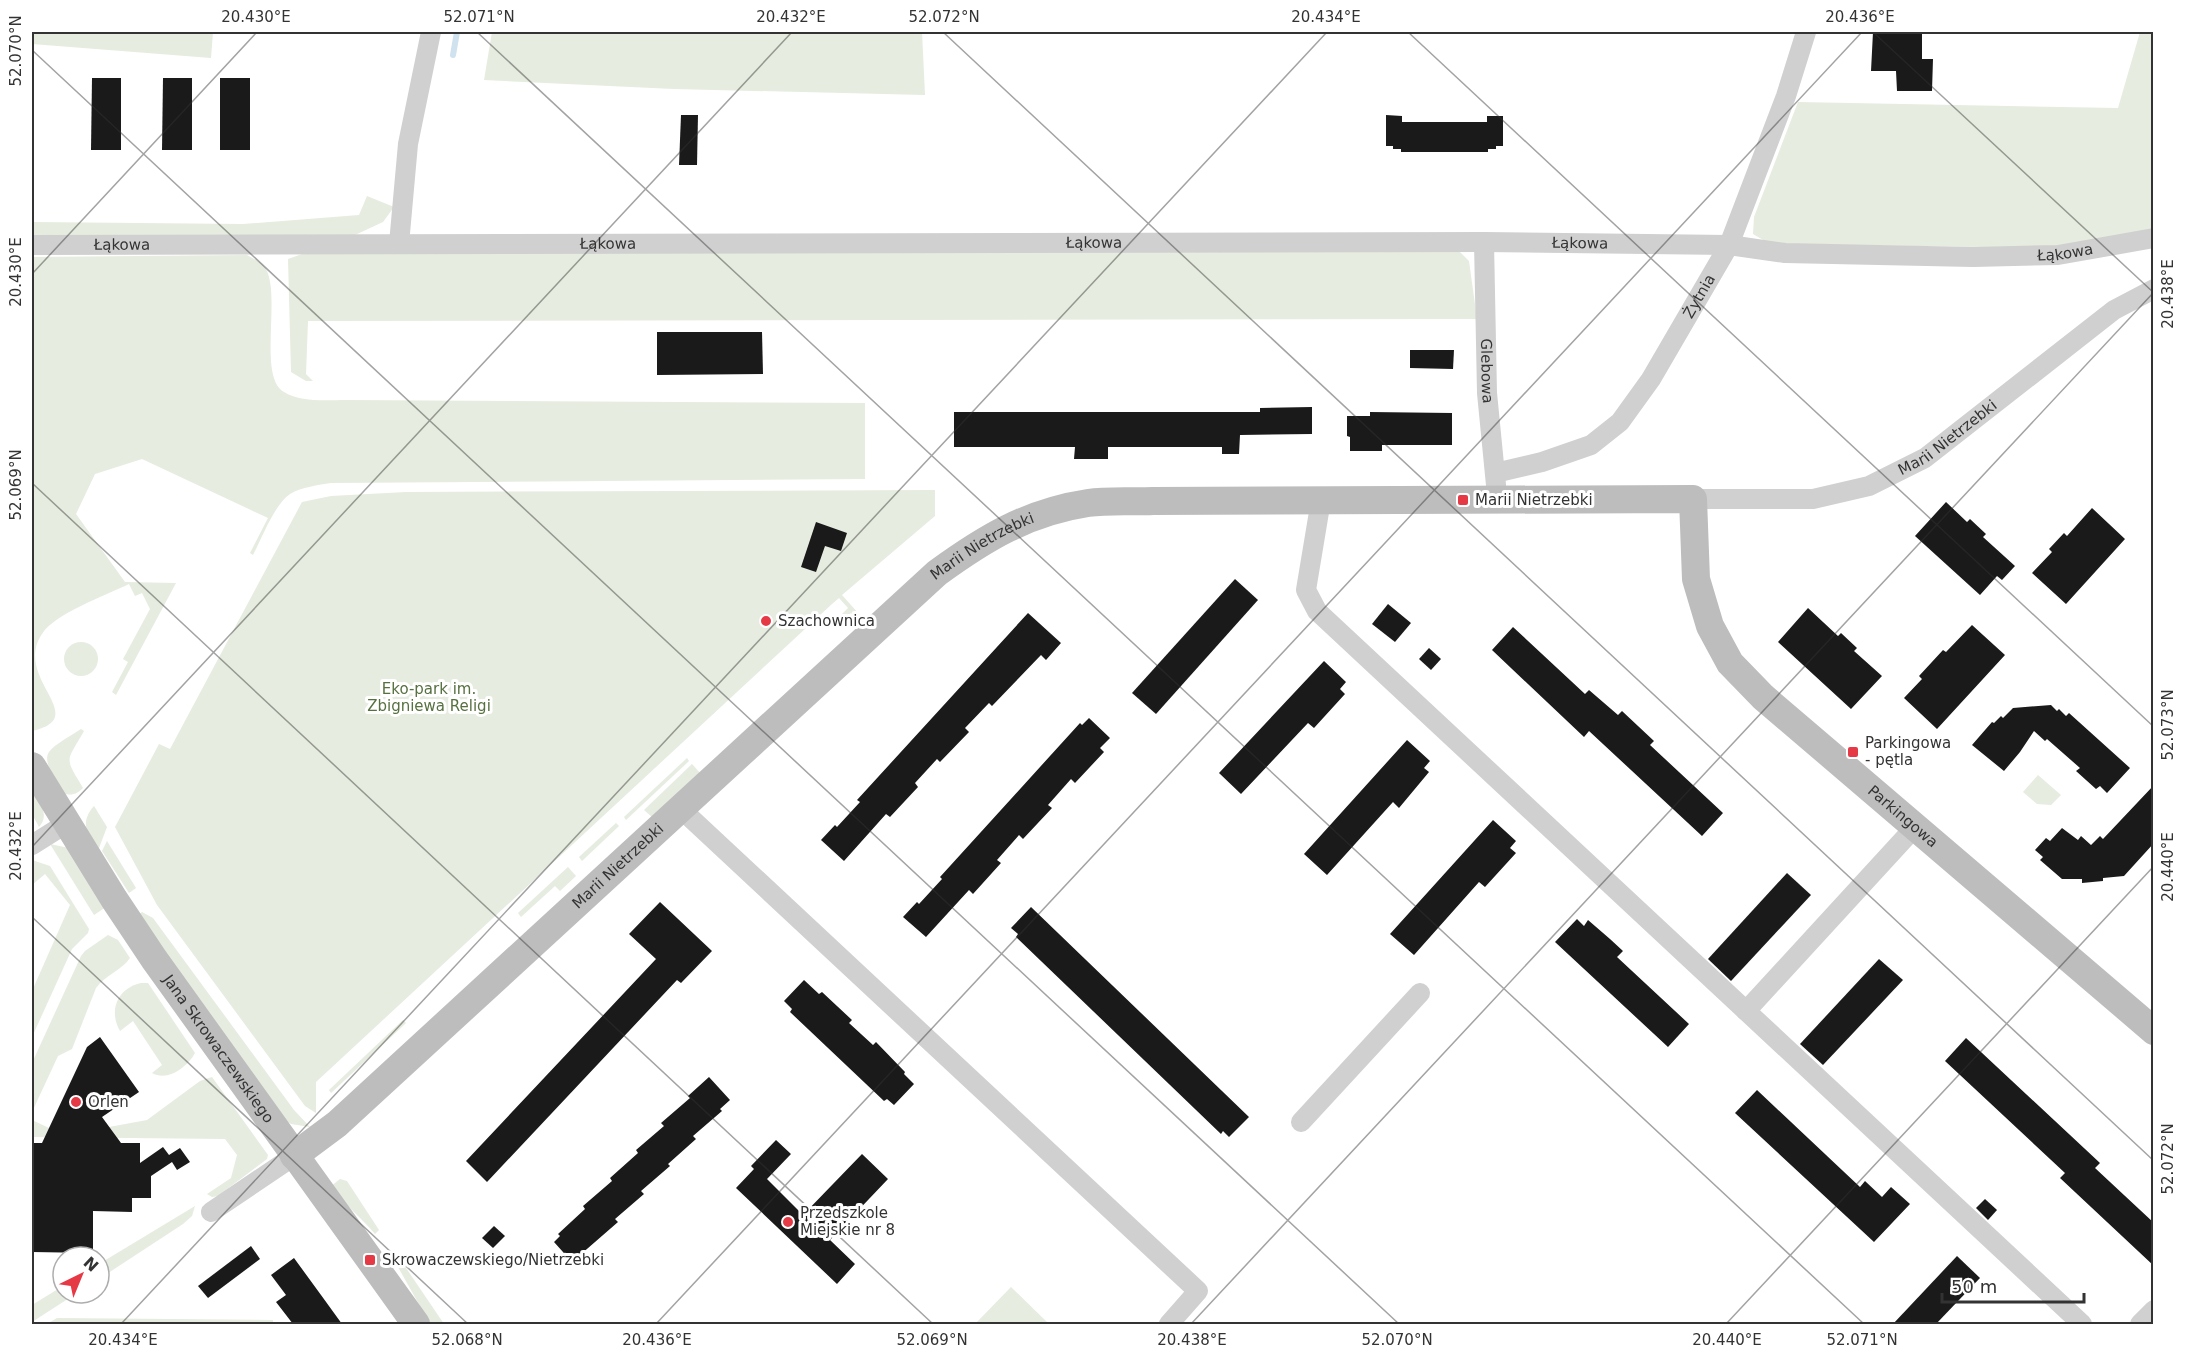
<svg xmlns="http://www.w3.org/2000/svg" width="2185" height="1356" font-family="'DejaVu Sans',sans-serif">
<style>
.green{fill:#e6ecdf}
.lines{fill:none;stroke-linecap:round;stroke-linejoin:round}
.stream{stroke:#cfe2ee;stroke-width:6}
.building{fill:#1a1a1a}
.street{stroke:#d0d0d0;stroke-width:20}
.secondary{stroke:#bdbdbd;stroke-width:28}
.ticks{fill:none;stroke:#333;stroke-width:1.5;stroke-opacity:0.45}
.poi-dot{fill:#e63946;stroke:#fff;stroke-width:2}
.labels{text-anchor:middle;stroke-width:6;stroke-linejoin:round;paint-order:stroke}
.street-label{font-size:15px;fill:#333;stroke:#fff}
.poi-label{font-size:15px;fill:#333;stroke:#fff;text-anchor:start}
.park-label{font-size:15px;fill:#56703f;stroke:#fff}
.neatline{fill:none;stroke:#333;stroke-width:2}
.ticks-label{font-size:15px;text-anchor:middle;fill:#333}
</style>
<rect width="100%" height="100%" fill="#fff"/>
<g class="green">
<path d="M32 32H213L211 58 32 44Z"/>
<path d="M492 32H922L925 95 674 89 484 80Z"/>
<path d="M2140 32H2153V231L2052 248 1770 244 1753 234 1754 217 1798 102 2118 108Z"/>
<path d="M367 196 394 207 383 222 355 235 32 236V222L243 224 359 215Z"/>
<path d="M1454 246 1469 261 1477 319 308 321 306 374 313 381H306L291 372 288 259 305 253Z"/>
<path d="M247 255C252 258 259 261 263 265 284 287 256 376 284 392 302 403 327 400 347 400L865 403V479L331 483C318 485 302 487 290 494 274 505 262 538 253 555L250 553 268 518 142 459 95 474 76 514 125 582 176 583 116 695 112 692 128 662 123 659 150 609 142 593 135 596 129 584C106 595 54 614 42 634 12 679 93 717 32 731V257Z"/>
<path d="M935 490V516L842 595 867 623 863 625 851 613 839 624 836 620 848 608 839 598 832 604 316 1082V1113L305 1106 157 905 115 827 159 744 170 749 302 502 331 496 406 492Z"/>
<circle cx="81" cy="659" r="17"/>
<path d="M81 729 84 731C66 763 64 756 83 788 76 795 72 795 63 794 39 751 40 755 81 729Z"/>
<path d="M687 758 689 761 626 820 624 817Z"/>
<path d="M692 764 700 773 652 817 644 810Z"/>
<path d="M2038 775 2061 795 2051 805 2037 804 2023 792Z"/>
<path d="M32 788C38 801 51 814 39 827L32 814 34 809 32 805Z"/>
<path d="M94 806 107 827 99 848 96 851C88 833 79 823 94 806Z"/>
<path d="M616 823 619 826 582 861 579 857Z"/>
<path d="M107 841 136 888 129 893 102 851Z"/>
<path d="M50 844 69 848 106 907 94 915Z"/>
<path d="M32 860 50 866 89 929 88 933 72 949 32 1037V991L70 905 45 874 32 885Z"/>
<path d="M568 867 576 876 560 891 555 886 521 917 518 913Z"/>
<path d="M142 912 153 918 294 1110 310 1127 291 1124 280 1117 138 915Z"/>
<path d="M108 935 118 940 130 958C121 971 105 975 96 988L72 1049 58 1056 32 1112V1063L81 956 85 951Z"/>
<path d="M141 983H148L195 1053C187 1067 168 1082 152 1073L162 1065 133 1021 120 1031C108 1010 118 988 141 983Z"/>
<path d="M403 1020 406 1023 331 1093 329 1090Z"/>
<path d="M212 1077 268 1155 267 1159 218 1196 212 1197 207 1194 231 1178 237 1155 225 1139 32 1137V1120L49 1128 109 1127 147 1120 200 1081Z"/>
<path d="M340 1179 347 1181 379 1230 375 1234C361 1217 344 1204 330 1187Z"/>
<path d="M195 1206 192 1216 183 1224 99 1279V1264Z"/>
<path d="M401 1264 404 1265 444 1324H430L398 1267Z"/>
<path d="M63 1286V1293H77L32 1322V1305Z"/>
<path d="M1011 1287 1049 1324H975Z"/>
<path d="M57 1318 273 1320V1324H47Z"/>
</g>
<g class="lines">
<path class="stream" d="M453 55 457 32"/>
</g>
<g class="building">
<path d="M1873 32H1922V59H1933L1932 91H1897L1896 71H1871Z"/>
<path d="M92 78H121V150H91Z"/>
<path d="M163 78H192V150H162Z"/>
<rect x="220" y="78" width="30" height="72"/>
<path d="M681 115H698L697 165H679Z"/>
<path d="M1386 115 1402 116V122H1487V116H1503V146H1496V149H1488V152H1401V149H1393V146H1386Z"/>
<path d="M657 332H762L763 374 657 375Z"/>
<path d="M1410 350H1454L1453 369 1410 368Z"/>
<path d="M1312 407V434L1240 435 1239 454H1222V447H1108V459H1074L1075 447H954V412H1260V408Z"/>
<path d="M1370 412 1452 413V445H1382V451H1350V437L1347 436V416H1370Z"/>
<path d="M1946 502 1967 522 1970 519 1986 534 1983 537 2015 566 2002 580 1997 576 1980 595 1915 536Z"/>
<path d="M2092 508 2125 539 2066 604 2032 573 2052 552 2049 549 2064 533 2067 536Z"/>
<path d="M816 522 847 533 841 551 825 546 816 572 801 567Z"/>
<path d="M1235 579 1258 600 1156 714 1132 693Z"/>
<path d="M1388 604 1411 623 1395 642 1372 624Z"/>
<path d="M1808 608 1838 636 1841 633 1857 648 1854 651 1882 676 1851 709 1778 642Z"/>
<path d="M1028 613 1061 643 1046 660 1041 655 992 706 989 703 965 728 969 732 940 762 937 759 915 783 918 787 890 817 886 814 844 861 821 840 835 825 837 827 860 802 857 800Z"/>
<path d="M1972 625 2005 655 1937 729 1904 698 1922 679 1919 676 1943 650 1946 652Z"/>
<path d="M1513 627 1585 694 1589 690 1618 715 1622 711 1654 741 1650 745 1723 813 1702 836 1589 731 1584 737 1492 650Z"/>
<path d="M1429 648 1441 659 1431 670 1419 659Z"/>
<path d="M1324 661 1346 682 1340 689 1345 694 1314 728 1308 723 1241 794 1219 773Z"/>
<path d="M2051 705 2057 711 2059 709 2066 716 2069 713 2130 768 2107 793 2100 786 2096 789 2076 771 2080 768 2047 739 2045 741 2034 731 2020 752 2004 771 1972 745 1992 722 1994 723 2001 716 2003 718 2013 708Z"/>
<path d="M1089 718 1110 738 1100 748 1104 752 1075 783 1071 779 1048 805 1052 808 1023 839 1019 835 997 860 1001 863 973 894 969 890 926 937 903 917 917 902 919 904 942 879 940 877 1080 723 1082 725Z"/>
<path d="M1407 740 1430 761 1424 768 1429 772 1399 808 1393 802 1327 875 1304 854Z"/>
<path d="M2154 785V843L2124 876 2103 878V881L2082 883V879H2062L2040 860 2043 857 2035 850 2046 838 2050 841 2062 828 2078 840 2081 836 2091 845 2100 836 2103 839Z"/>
<path d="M1493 820 1516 841 1510 848 1516 853 1485 887 1479 882 1414 955 1390 934Z"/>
<path d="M1787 873 1811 895 1731 981 1708 959Z"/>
<path d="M660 902 712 951 681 983 677 980 487 1182 466 1161 656 959 629 934Z"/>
<path d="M1031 907 1249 1117 1229 1137 1223 1131 1221 1134 1016 937 1018 934 1011 928Z"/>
<path d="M1577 919 1584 926 1588 920 1610 939 1623 951 1617 957 1689 1024 1668 1047 1555 942Z"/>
<path d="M1879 959 1903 980 1823 1065 1800 1044Z"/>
<path d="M804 980 819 994 822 992 852 1020 849 1023 873 1045 876 1042 905 1072 904 1074 914 1084 894 1105 887 1099 884 1101 790 1012 792 1009 784 1001Z"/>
<path d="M100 1037 139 1092 102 1117 121 1143H140V1163L163 1147 169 1155 180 1148 190 1162 177 1170 172 1162 151 1176V1198H132V1212L93 1211V1253L32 1252V1143H42L87 1047Z"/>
<path d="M1966 1038 2100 1163 2095 1168 2154 1223V1266L2060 1178 2065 1173 1945 1061Z"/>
<path d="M709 1077 730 1100 720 1109 722 1111 693 1136 696 1139 668 1164 670 1166 641 1191 644 1194 615 1219 618 1222 572 1262 554 1242 560 1236 558 1234 585 1209 583 1206 612 1181 610 1178 638 1153 636 1150 664 1126 661 1123 690 1098 688 1096Z"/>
<path d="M1757 1090 1860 1187 1865 1181 1882 1197 1891 1187 1910 1204 1874 1242 1735 1113Z"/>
<path d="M776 1140 791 1154 767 1179 803 1215 862 1154 888 1179 830 1240 855 1264 837 1284 736 1188 754 1169 751 1166Z"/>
<path d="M1985 1199 1997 1210 1988 1220 1976 1208Z"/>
<path d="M494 1226 505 1236 493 1248 482 1238Z"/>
<path d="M251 1246 260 1259 208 1298 198 1286Z"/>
<path d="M1957 1256 1980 1278 1936 1324H1893Z"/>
<path d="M294 1258 321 1295 342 1324H293L276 1302 286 1295 271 1275Z"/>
</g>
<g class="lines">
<g class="street">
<path id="s1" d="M1484 242 1487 393 1496 485"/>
<path d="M399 244 408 144 431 32"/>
<path id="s2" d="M32 245 1484 242 1729 245 1785 253 1973 257 2058 255 2154 238"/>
<path id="s3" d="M1495 473 1542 462 1591 445 1620 422 1651 379 1729 245 1786 96 1806 32"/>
<path id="s4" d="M1693 499H1813L1869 486 1925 458 2114 310 2154 289"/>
<path d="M1321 500 1306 590 1317 611 2082 1324"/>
<path d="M681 809 1198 1291 1169 1324"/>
<path d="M32 845 67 823"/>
<path d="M1746 1011 1915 827"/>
<path d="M1301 1122 1420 993"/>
<path d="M211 1212 294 1156"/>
<path d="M2140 1324 2154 1310"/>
</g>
<g class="secondary">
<path id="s5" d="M32 766 114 899 154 959 416 1324"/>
<path id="s6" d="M294 1156 337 1124 937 573C985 538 1028 512 1088 503 1109 500 1132 502 1153 501L1693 499 1696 579 1710 626 1730 663 1763 697 2154 1031"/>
</g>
</g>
<path class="ticks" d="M477 32 1864 1324M943 32 2154 1161M1408 32 2154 727M1873 32 2154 293M32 50 1399 1324M32 274 257 32M32 483 933 1324M32 847 792 32M32 917 468 1324M121 1324 1327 32M656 1324 1862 32M1191 1324 2154 292M1726 1324 2154 866"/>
<g class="poi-dot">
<rect x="1457" y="494" width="12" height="12" rx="3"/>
<circle cx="766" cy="621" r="6"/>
<rect x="1847" y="746" width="12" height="12" rx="3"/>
<circle cx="76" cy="1102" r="6"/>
<circle cx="788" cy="1222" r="6"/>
<rect x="364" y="1254" width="12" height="12" rx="3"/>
</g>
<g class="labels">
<g class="street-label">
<text dy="5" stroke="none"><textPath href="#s2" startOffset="1548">Łąkowa</textPath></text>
<text dy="5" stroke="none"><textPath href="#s2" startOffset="576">Łąkowa</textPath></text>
<text dy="5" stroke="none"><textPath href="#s2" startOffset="1062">Łąkowa</textPath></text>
<text dy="5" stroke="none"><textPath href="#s2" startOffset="90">Łąkowa</textPath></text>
<text dy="5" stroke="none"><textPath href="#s2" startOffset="2034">Łąkowa</textPath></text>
<text dy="5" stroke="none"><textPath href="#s3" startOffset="286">Żytnia</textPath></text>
<text dy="5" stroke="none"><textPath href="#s1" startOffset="129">Glebowa</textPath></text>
<text dy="5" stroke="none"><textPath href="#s4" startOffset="270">Marii Nietrzebki</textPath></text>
<text dy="5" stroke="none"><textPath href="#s6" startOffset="921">Marii Nietrzebki</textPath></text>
<text dy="5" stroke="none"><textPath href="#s6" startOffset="2044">Parkingowa</textPath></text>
<text dy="5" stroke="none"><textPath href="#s6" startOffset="435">Marii Nietrzebki</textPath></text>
<text dy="5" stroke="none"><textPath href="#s5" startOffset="339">Jana Skrowaczewskiego</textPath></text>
</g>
<g class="poi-label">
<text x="1475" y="505">Marii Nietrzebki</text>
<text x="778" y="626">Szachownica</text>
<text x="1865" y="748">Parkingowa<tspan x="1865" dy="17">- pętla</tspan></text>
<text x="88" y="1107">Orlen</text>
<text x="800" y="1218">Przedszkole<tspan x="800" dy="17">Miejskie nr 8</tspan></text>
<text x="382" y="1265">Skrowaczewskiego/Nietrzebki</text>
</g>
<g class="park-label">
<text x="429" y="694">Eko-park im.<tspan x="429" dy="17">Zbigniewa Religi</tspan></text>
</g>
</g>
<rect width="2185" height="1356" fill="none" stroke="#ffffff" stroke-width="66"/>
<g transform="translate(81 1275) rotate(43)"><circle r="28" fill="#ffffff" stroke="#adadad" stroke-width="1.5"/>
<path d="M0-4.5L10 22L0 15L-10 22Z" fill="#e63946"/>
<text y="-9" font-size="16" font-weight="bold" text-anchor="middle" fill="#333333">N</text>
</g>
<path d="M1942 1293v9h142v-9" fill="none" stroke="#333333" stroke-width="3"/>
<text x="1951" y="1293" font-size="18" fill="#333333" stroke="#ffffff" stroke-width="4.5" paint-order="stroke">50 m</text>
<rect x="33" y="33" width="2119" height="1290" class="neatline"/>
<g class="ticks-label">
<text x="256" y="22">20.430°E</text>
<text x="479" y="22">52.071°N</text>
<text x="791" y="22">20.432°E</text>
<text x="944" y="22">52.072°N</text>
<text x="1326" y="22">20.434°E</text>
<text x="1860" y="22">20.436°E</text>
<text transform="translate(16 51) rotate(-90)" y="5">52.070°N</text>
<text transform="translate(16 272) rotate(-90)" y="5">20.430°E</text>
<text transform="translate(2168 294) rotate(-90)" y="5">20.438°E</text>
<text transform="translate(16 485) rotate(-90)" y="5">52.069°N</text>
<text transform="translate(2168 725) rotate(-90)" y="5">52.073°N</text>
<text transform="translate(16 846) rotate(-90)" y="5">20.432°E</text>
<text transform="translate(2168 867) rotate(-90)" y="5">20.440°E</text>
<text transform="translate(2168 1159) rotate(-90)" y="5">52.072°N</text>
<text x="123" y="1345">20.434°E</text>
<text x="467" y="1345">52.068°N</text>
<text x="657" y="1345">20.436°E</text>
<text x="932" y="1345">52.069°N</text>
<text x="1192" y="1345">20.438°E</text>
<text x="1397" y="1345">52.070°N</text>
<text x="1727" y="1345">20.440°E</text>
<text x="1862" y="1345">52.071°N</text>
</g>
</svg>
